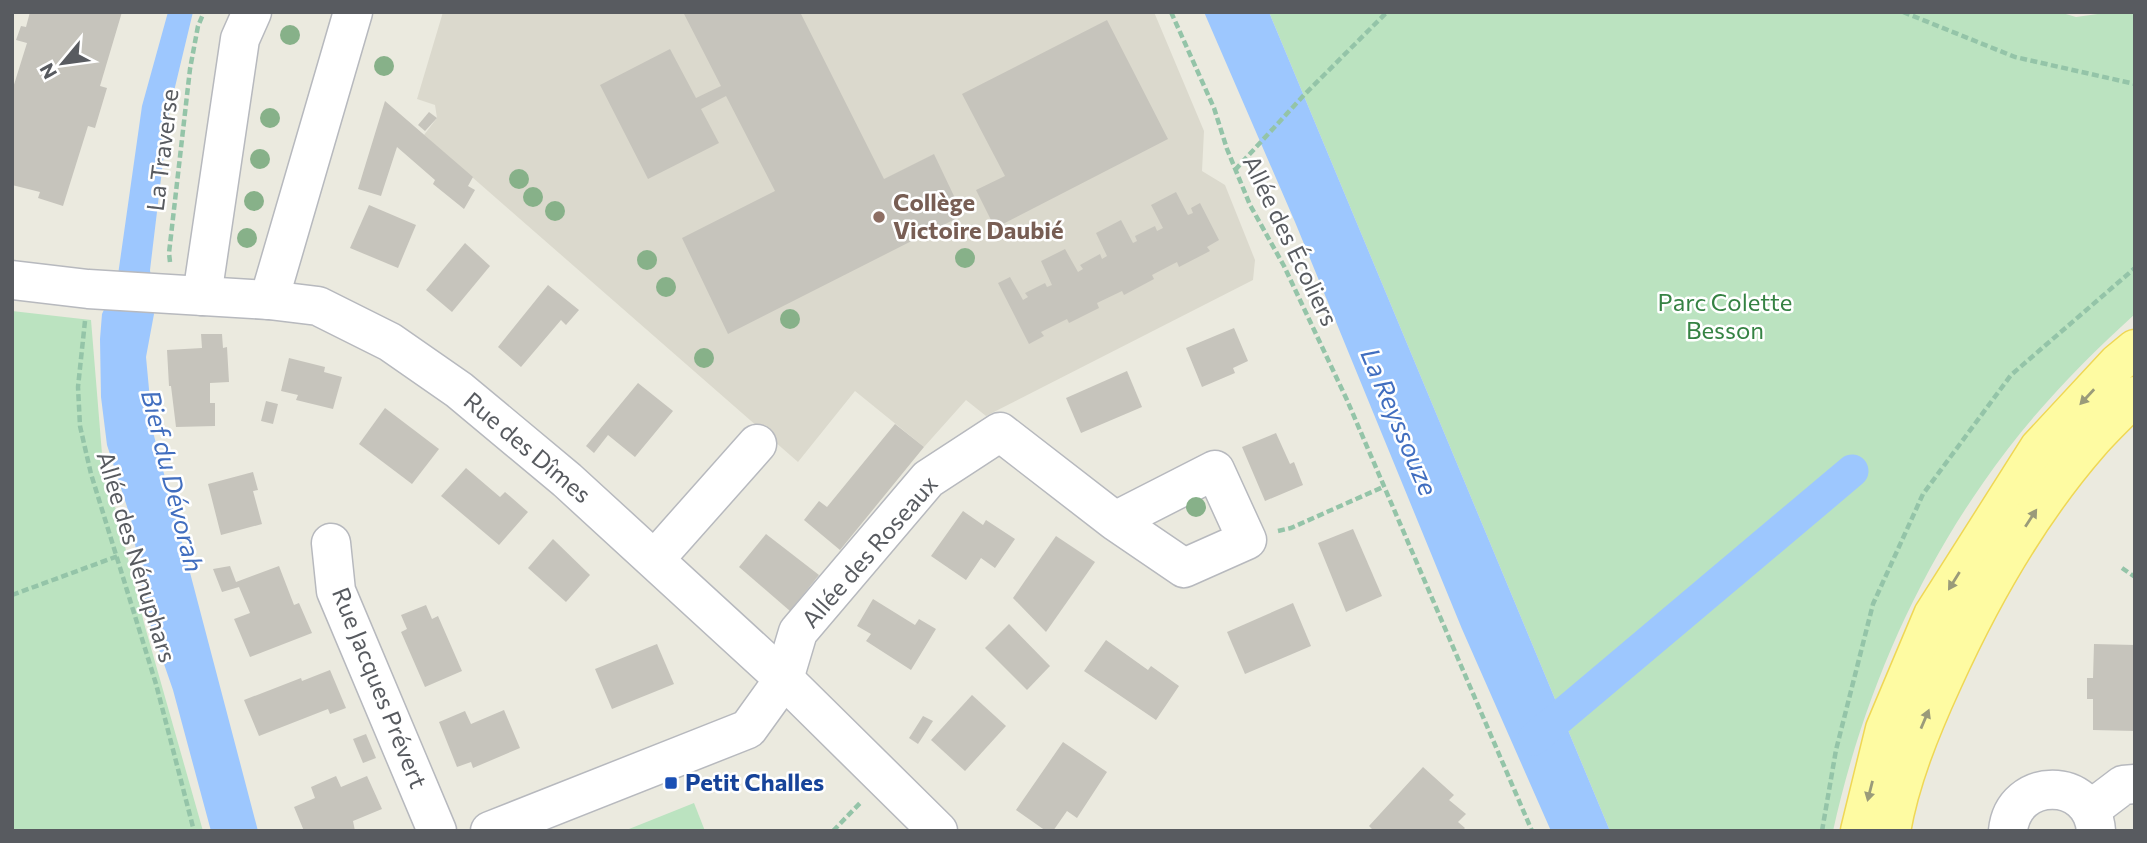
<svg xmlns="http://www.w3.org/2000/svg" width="2147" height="843" font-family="Commissioner,sans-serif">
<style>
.education{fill:#dbd9cd}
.green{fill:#bbe3c0}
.water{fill:#9dc7fe}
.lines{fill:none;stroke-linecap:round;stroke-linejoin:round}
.canal{stroke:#9dc7fe;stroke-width:33}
.building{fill:#c6c4bc}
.minor-casing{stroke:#b7b9be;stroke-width:41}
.major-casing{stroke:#efd755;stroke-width:41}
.path{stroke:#94c4a8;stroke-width:4.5;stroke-dasharray:7 3.5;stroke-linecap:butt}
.minor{stroke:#fff;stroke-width:38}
.major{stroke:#fefba2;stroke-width:38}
.tree{fill:#87b189}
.oneway{fill:#9a9b7a}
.education-dot{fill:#8d6e63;stroke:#fff;stroke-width:2.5}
.transit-dot{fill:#1a4fb4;stroke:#fff;stroke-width:2.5}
.labels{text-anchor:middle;stroke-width:5;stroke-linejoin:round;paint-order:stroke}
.street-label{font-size:24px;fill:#585b60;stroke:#fff}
.education-label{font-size:24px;font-weight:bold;fill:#785e54;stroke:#fff;text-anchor:start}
.park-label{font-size:24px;fill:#358243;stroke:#fff}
.transit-label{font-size:24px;font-weight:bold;fill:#164399;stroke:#fff;text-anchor:start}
.water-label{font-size:26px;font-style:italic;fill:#416ebf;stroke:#fff}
</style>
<rect width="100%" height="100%" fill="#ebeadf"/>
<path class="education" d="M443 12H1154L1204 131 1202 171 1225 185 1255 260 1253 280 986 416 966 400 924 447 855 391 798 462 424 135 437 118 435 105 417 99Z"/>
<g class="green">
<path d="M1269 12H2059L2076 17 2112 12H2135V314C2079 365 2026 420 1983 483 1910 587 1860 708 1833 831H1610Z"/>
<path d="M12 311 91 320 102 454 144 623 203 831H12Z"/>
<path d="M694 803 705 831H624Z"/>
</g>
<g class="water">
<path d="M168 12H193L169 112 150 270 152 286 117 282 142 106Z"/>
<path d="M1204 12H1269L1610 831H1551L1462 629 1295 222Z"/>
<path d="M108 301 151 303 154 314 146 357 153 432 258 831H211L173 690 146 612 131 519 107 445 101 397 100 339 102 314Z"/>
</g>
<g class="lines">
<path class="canal" d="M1534 739 1852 471"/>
</g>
<g class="building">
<path d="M30 12H122L100 86 107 88 95 128 88 126 63 206 38 198 40 192 12 185V91L27 43 16 40 21 26 26 27Z"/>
<path d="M683 12H800L884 179 934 154 963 215 728 334 682 238 775 191 726 96 701 109 719 143 648 179 600 85 670 49 696 98 721 86Z"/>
<path d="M1107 20 1168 139 995 228 976 190 1005 176 962 94Z"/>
<path d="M385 101 473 177 468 186 475 190 464 209 433 184 435 180 397 147 381 196 358 189Z"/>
<path d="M429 112 437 118 425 131 418 125Z"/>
<path d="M1176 192 1188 215 1193 213 1191 208 1200 203 1219 240 1207 247 1210 251 1179 267 1177 262 1152 275 1154 279 1124 295 1122 291 1097 303 1099 308 1069 323 1067 319 1041 332 1044 336 1029 344 998 283 1010 277 1023 300 1028 297 1025 293 1045 283 1047 287 1052 285 1041 261 1065 249 1078 272 1083 269 1080 265 1100 254 1102 259 1107 256 1096 233 1121 220 1133 243 1137 241 1135 236 1155 226 1157 231 1163 228 1151 205Z"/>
<path d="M369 205 416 225 398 268 350 248Z"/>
<path d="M465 243 490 266 452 312 426 290Z"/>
<path d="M548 285 579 310 566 325 561 320 521 367 498 347Z"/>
<path d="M1234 328 1248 361 1233 368 1235 373 1202 387 1186 348Z"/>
<path d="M201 334H222L223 348 227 347 229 382 210 383V403H215V426L176 427 171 386H169L167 350 202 348Z"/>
<path d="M289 358 325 367 324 372 342 377 333 409 296 400 298 395 281 391Z"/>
<path d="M1127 371 1142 407 1081 433 1066 398Z"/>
<path d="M638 383 673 411 635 457 608 435 594 453 586 446Z"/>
<path d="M266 401 278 404 273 424 261 421Z"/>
<path d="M385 408 439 449 412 484 359 444Z"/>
<path d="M895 424 924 447 840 550 804 520 819 501 827 507Z"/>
<path d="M1276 433 1290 464 1294 462 1303 485 1265 501 1242 447Z"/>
<path d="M466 468 500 497 505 492 528 512 499 545 441 496Z"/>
<path d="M253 472 258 490 253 491 262 524 221 535 208 484Z"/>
<path d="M963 511 983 525 986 520 1015 539 995 568 981 558 966 580 931 556Z"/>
<path d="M1353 529 1382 596 1346 612 1318 543Z"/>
<path d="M766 534 819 575 790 611 739 567Z"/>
<path d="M1056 536 1095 562 1046 632 1013 598Z"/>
<path d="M553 539 590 575 566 602 528 568Z"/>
<path d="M230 566 236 582 279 566 294 605 299 603 312 633 250 657 234 619 250 613 239 587 222 592 213 569Z"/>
<path d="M873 599 915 625 919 619 936 629 911 670 866 641 871 634 857 626Z"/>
<path d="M1293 603 1311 646 1245 674 1227 632Z"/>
<path d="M426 605 432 619 438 616 462 671 425 687 401 632 407 629 401 615Z"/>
<path d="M1009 624 1050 666 1027 690 985 648Z"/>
<path d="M1106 640 1148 670 1151 666 1179 686 1156 720 1084 671Z"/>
<path d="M657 644 674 684 612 709 595 669Z"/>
<path d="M2094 644 2135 645V731L2093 730V699H2087V678H2093Z"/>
<path d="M330 670 346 708 330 714 328 709 259 736 244 700 301 678 302 681Z"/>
<path d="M972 695 1006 726 965 771 931 740Z"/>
<path d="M504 710 520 748 473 768 471 762 457 767 439 722 465 711 471 724Z"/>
<path d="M923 716 933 721 918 744 909 738Z"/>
<path d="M366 734 376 758 363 763 353 739Z"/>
<path d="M1063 742 1107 772 1077 818 1067 811 1053 831H1046L1016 810Z"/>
<path d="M1423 767 1454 795 1449 800 1466 814 1458 822 1465 828 1462 831H1374L1369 826Z"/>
<path d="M336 776 341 787 367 776 382 809 353 821 355 831H304L294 807 315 798 311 787Z"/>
</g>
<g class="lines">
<defs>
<g id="minor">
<path d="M12 280 88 289 269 300 318 306 390 342 459 390 567 480 784 679 938 831"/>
<path d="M202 296 240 39 252 12"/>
<path d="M269 300 353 12"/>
<path d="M331 543 336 591 437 831"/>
<path d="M655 559 757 444"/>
<path d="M2090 810 2123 785 2135 784"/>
<path d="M490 831 748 729 784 679 798 632 928 479 1000 432 1115 521 1184 568 1247 540 1215 470 1115 521"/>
<path d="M2008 831C2013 776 2092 776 2096 831"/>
</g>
<g id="major">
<path d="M1860 831 1885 729 1933 615 2039 448 2118 363 2135 349"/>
<path d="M1891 831C1900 779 1921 728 1943 680 1982 594 2028 513 2090 442 2104 426 2120 411 2135 396"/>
</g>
</defs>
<use href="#minor" class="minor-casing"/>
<use href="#major" class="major-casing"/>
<g class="path">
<path d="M1171 12 1214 108 1227 149 1250 205 1284 266 1347 400 1532 831"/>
<path d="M1903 12 2015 57 2135 84"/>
<path d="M1235 170 1305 94 1387 12"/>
<path d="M170 262 169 253 190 69 198 26 204 12"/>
<path d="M85 321 78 387 80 426 91 474 156 684 194 831"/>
<path d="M1278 531 1291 528 1383 487"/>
<path d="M2122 568 2135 577"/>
<path d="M12 595 118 556"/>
<path d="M833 831 862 801"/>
<path d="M1822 831 1836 750 1873 604 1923 494 2011 375 2135 268"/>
</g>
<use href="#minor" class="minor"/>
<use href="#major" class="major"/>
</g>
<g class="tree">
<circle cx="290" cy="35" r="10"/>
<circle cx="384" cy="66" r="10"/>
<circle cx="270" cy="118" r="10"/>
<circle cx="260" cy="159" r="10"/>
<circle cx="519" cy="179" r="10"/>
<circle cx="533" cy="197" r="10"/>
<circle cx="254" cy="201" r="10"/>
<circle cx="555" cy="211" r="10"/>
<circle cx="247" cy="238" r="10"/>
<circle cx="965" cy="258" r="10"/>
<circle cx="647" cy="260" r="10"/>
<circle cx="666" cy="287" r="10"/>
<circle cx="790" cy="319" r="10"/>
<circle cx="704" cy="358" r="10"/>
<circle cx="1196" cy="507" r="10"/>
</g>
<defs><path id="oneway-solid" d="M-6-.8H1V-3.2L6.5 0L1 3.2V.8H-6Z" transform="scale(1.75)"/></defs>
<g class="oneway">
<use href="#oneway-solid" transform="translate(2087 397) rotate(133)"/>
<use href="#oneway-solid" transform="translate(2031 518) rotate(-57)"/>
<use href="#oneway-solid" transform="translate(1954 581) rotate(122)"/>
<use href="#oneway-solid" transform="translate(1925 719) rotate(-67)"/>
<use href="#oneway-solid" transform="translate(1870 791) rotate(104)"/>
</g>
<circle class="education-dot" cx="879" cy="217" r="7"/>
<rect class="transit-dot" x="664" y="776" width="14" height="14" rx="3.5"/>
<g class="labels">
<g class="street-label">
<text transform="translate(163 150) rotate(-83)" y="8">La Traverse</text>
<text transform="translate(1290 241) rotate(64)" y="8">Allée des Écoliers</text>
<text transform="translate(527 448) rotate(40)" y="8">Rue des Dîmes</text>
<text transform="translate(870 552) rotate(-49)" y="8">Allée des Roseaux</text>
<text transform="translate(136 557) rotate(73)" y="8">Allée des Nénuphars</text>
<text transform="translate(379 688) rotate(68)" y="8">Rue Jacques Prévert</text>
</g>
<g class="education-label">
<text x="893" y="211">Collège<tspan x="893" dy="28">Victoire Daubié</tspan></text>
</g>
<g class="park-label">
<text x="1725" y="311">Parc Colette<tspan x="1725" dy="28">Besson</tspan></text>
</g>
<g class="transit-label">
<text x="685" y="791">Petit Challes</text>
</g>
<g class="water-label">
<text transform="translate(1399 422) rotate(67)" y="9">La Reyssouze</text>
<text transform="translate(172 481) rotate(76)" y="9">Bief du Dévorah</text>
</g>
</g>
<rect width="2147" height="843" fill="none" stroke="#585b60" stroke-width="28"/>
<g transform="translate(63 63) rotate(241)" stroke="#ffffff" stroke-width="5" paint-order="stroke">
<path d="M0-5L12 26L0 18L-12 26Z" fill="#585b60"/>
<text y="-10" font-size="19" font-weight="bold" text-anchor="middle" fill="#585b60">N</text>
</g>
</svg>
